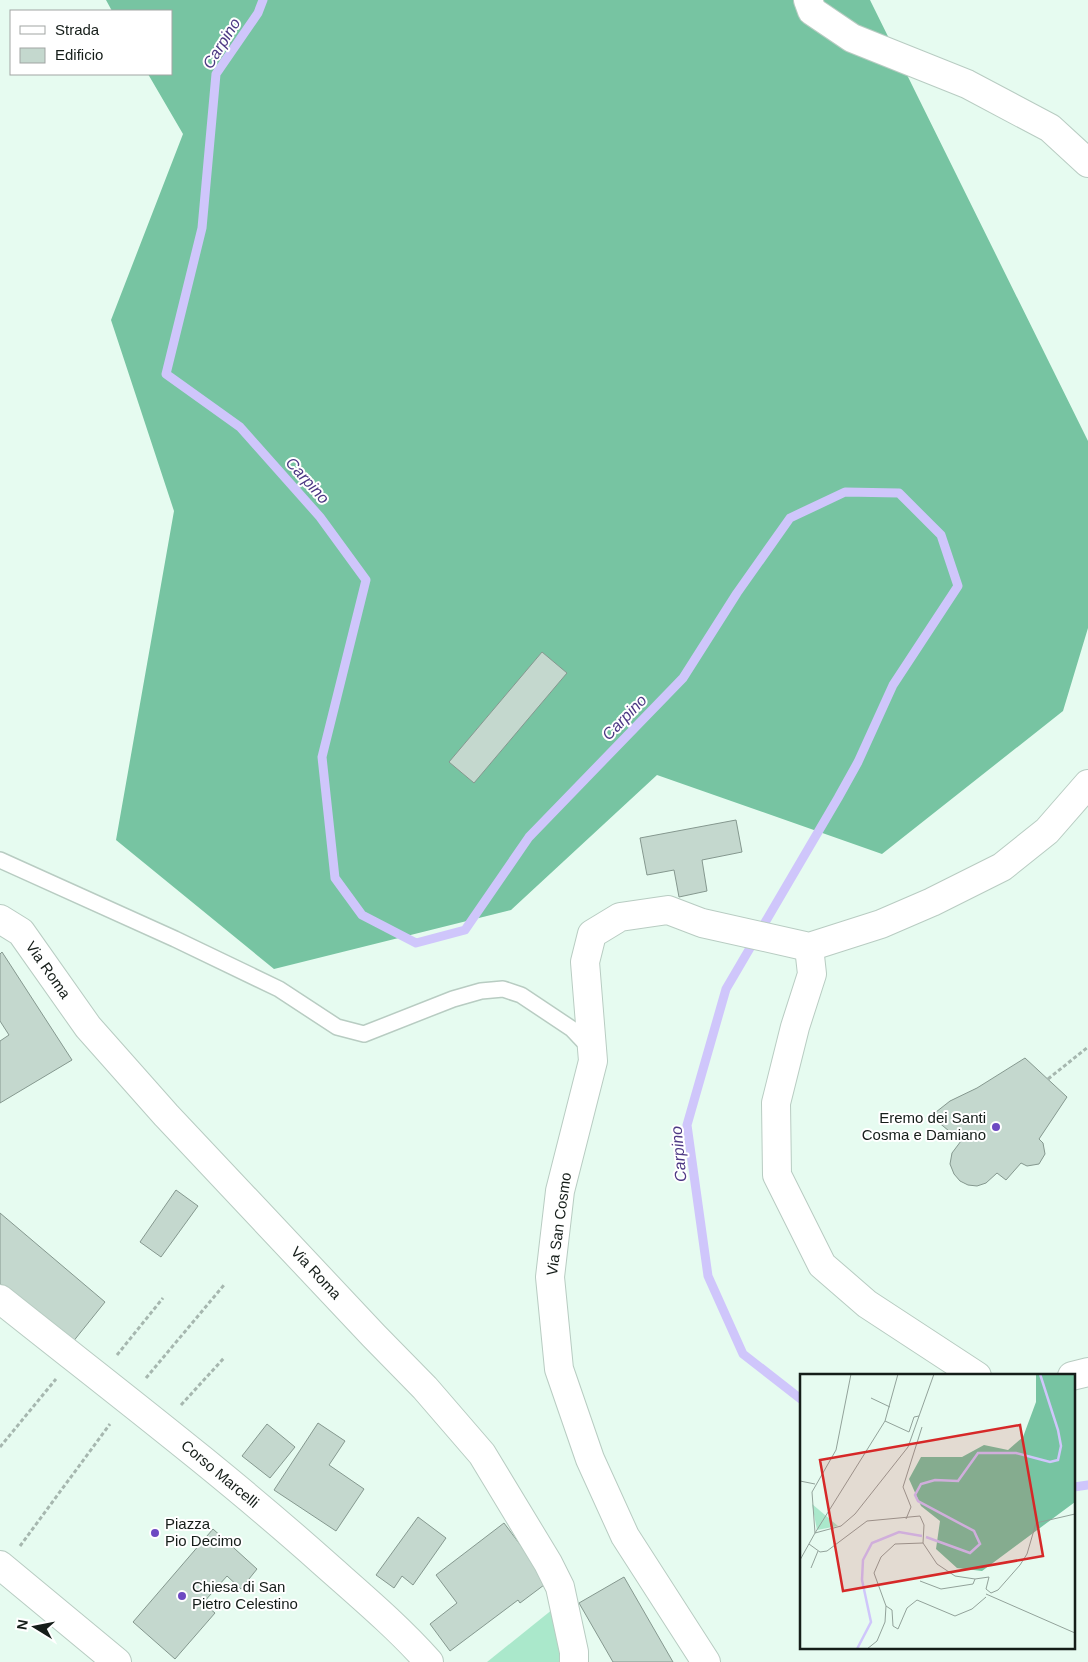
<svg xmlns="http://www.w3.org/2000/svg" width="1088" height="1662" font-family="Arial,sans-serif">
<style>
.green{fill:#aae8cb}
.forest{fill:#77c4a2}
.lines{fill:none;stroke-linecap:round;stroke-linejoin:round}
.stream{stroke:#cfc6fb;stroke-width:9}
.building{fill:#c4d8ce;stroke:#85988f}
.service-casing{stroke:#b8ccc2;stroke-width:18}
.minor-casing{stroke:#b8ccc2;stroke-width:30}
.secondary-casing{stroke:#b8ccc2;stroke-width:30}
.path{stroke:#a6b7af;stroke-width:3;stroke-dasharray:4 2.5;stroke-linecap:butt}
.service{stroke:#fff;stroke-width:15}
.minor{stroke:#fff;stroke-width:28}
.secondary{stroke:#fff;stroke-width:28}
.poi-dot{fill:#6d49c2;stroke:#fff;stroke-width:2}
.labels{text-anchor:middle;stroke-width:4;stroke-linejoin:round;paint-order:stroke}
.street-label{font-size:15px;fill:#151d19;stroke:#fff}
.poi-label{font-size:15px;fill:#151d19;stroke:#fff;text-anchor:start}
.water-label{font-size:16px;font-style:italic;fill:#4d3984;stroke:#fff}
.inset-river{fill:none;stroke:#cfc6fb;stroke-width:2.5}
.inset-road{fill:none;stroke:#92a29a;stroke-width:1}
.view{fill:#d62828;fill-opacity:0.15;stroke:#d62828;stroke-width:2.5}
.inset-edge{fill:none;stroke:#151d19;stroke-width:2.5}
</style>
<rect width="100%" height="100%" fill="#e6fbf0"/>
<path class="green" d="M553 1609 564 1662H487Z"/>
<path class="forest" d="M106 0H870L1088 441V628L1063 711 882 854 657 775 511 910 274 969 116 840 174 511 111 320 183 134 148 74H171V11H112Z"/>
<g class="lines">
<g class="stream">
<path d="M263 0 258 13 216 74 202 228 166 374 240 427 320 517 366 580 322 757 335 878 362 915 416 943 465 930 529 837 683 678 737 593 790 518 845 492 899 493 941 535 958 586 893 685 858 762 838 798 726 989 687 1125 708 1276 743 1354 802 1400"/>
<path d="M1074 1487 1088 1485"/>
</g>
</g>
<g class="building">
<path d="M542 652 567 673 474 783 449 762Z"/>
<path d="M736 820 742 852 702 860 707 891 679 897 674 870 647 875 640 838Z"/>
<path d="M2 952 72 1060 0 1103V1041L9 1035 0 1021V954Z"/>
<path d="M1025 1058 1067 1097 1039 1139 1043 1143 1045 1154 1039 1164 1027 1166 1021 1163 1006 1180 997 1173 986 1183 977 1186 968 1185 960 1181 954 1174 950 1164 952 1153 961 1141 931 1116 950 1101 977 1088Z"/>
<path d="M176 1190 198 1206 161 1257 140 1242Z"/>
<path d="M0 1213 105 1302 72 1343 0 1284Z"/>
<path d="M318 1423 345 1441 329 1465 364 1489 336 1531 274 1490Z"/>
<path d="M267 1424 295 1447 270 1478 242 1456Z"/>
<path d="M418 1517 446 1538 413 1585 402 1576 394 1588 376 1575Z"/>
<path d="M504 1523 548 1582 520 1603 518 1600 450 1651 430 1624 457 1603 436 1575Z"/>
<path d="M213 1529 257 1569 241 1589 227 1576 203 1603 215 1613 175 1659 133 1622Z"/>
<path d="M624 1577 673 1662H613L579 1603Z"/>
</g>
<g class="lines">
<defs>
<path id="service" d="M0 860 175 939 279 989 337 1027 364 1034 453 999 481 991 503 989 521 995 572 1029 590 1048"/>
<g id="minor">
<path d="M808 0 812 11 852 38 967 84 1050 128 1088 163"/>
<path d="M809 947 812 974 795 1027 776 1103 777 1175 822 1265 867 1304 977 1376"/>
<path d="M0 1299C109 1386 220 1470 324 1563 360 1595 397 1626 429 1662"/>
<path d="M1072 1376 1088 1372"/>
<path d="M706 1662 625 1536 590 1459 559 1369 550 1277 560 1191 593 1061 585 962 592 934 620 917 668 910 702 923 809 947 881 924 932 902 1002 867 1047 831 1088 784"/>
</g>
<g id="secondary">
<path d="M0 919 21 932 88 1027 166 1115 374 1336 425 1388 482 1454 548 1563 560 1587 574 1652V1662"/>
<path d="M0 1565 117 1662"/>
</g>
</defs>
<use href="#service" class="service-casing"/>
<use href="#minor" class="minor-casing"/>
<use href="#secondary" class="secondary-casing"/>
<g class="path">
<path d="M1048 1079 1088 1047"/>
<path d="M117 1355 163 1298"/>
<path d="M146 1378 224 1285"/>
<path d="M181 1405 224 1358"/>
<path d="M0 1447 56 1379"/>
<path d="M20 1546 110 1424"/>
</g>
<use href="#service" class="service"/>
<use href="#minor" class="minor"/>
<use href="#secondary" class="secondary"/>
</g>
<g class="poi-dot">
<circle cx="996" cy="1127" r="5"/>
<circle cx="155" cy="1533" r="5"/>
<circle cx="182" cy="1596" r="5"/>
</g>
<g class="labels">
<g class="street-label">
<text transform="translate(48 970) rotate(55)" y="5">Via Roma</text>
<text transform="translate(559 1224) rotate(-82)" y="5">Via San Cosmo</text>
<text transform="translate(316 1273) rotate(47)" y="5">Via Roma</text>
<text transform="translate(220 1474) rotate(40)" y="5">Corso Marcelli</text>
</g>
<g class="poi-label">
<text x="986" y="1123" text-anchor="end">Eremo dei Santi<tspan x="986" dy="17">Cosma e Damiano</tspan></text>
<text x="165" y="1529">Piazza<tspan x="165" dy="17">Pio Decimo</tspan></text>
<text x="192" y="1592">Chiesa di San<tspan x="192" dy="17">Pietro Celestino</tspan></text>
</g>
<g class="water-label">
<text transform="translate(221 43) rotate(-58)" y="6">Carpino</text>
<text transform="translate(308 480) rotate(48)" y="6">Carpino</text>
<text transform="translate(624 717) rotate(-46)" y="6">Carpino</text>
<text transform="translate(678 1154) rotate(-95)" y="6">Carpino</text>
</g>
</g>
<g transform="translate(800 1374)">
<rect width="275" height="275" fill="#e6fbf0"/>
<path d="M12 130 38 152 17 156Z" fill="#aae8cb"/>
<path d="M236 0H275V128L182 197 157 194 136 175 140 147 121 132 109 105 121 83H162L184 71 208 76 223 63 236 28Z" fill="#77c4a2"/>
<path class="inset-river" d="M126 163 170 179 180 170 174 157 118 127 115 121 121 110 135 106 158 107 178 79H216L250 88 258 86 261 72 258 56 240 0M57 275 71 248 62 206 63 186 72 169 99 158 122 162"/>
<path class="inset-road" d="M71 24 90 33M85 47 109 58 114 43 119 42M0 107 15 110M106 145 111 133 103 113 122 53M15 159 85 47 98 0M15 159 41 152 55 140 108 73 134 0M15 159 12 118 36 76 51 0M9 170 20 178 27 177 67 147 120 142 124 151 123 169 137 190 155 202 175 205 189 203 186 215 191 219 198 216 220 191 227 180 236 149 275 140M0 186 15 159M11 194 18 177M120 207 141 215 173 210 175 205M186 220 275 259M86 232 92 236 93 252 98 255 107 234 117 226 155 242 172 235 186 223M67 275 77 267 85 248 86 232 74 199 81 183 95 170 123 169"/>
<path class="view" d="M220 51 243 182 43 217 20 86Z"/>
<rect width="275" height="275" class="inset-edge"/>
</g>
<rect x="10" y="10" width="162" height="65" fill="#ffffff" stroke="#a1a5a3"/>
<rect x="20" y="26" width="25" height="8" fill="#ffffff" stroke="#a1a5a3"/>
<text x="55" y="35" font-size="15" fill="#151d19">Strada</text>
<rect x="20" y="48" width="25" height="15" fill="#c4d8ce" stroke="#a1a5a3"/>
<text x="55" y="60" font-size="15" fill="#151d19">Edificio</text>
<g transform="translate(35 1627) rotate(280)" stroke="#ffffff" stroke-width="4" paint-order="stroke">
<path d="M0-4L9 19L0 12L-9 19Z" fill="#151d19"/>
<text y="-8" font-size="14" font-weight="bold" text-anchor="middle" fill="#151d19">N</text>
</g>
</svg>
